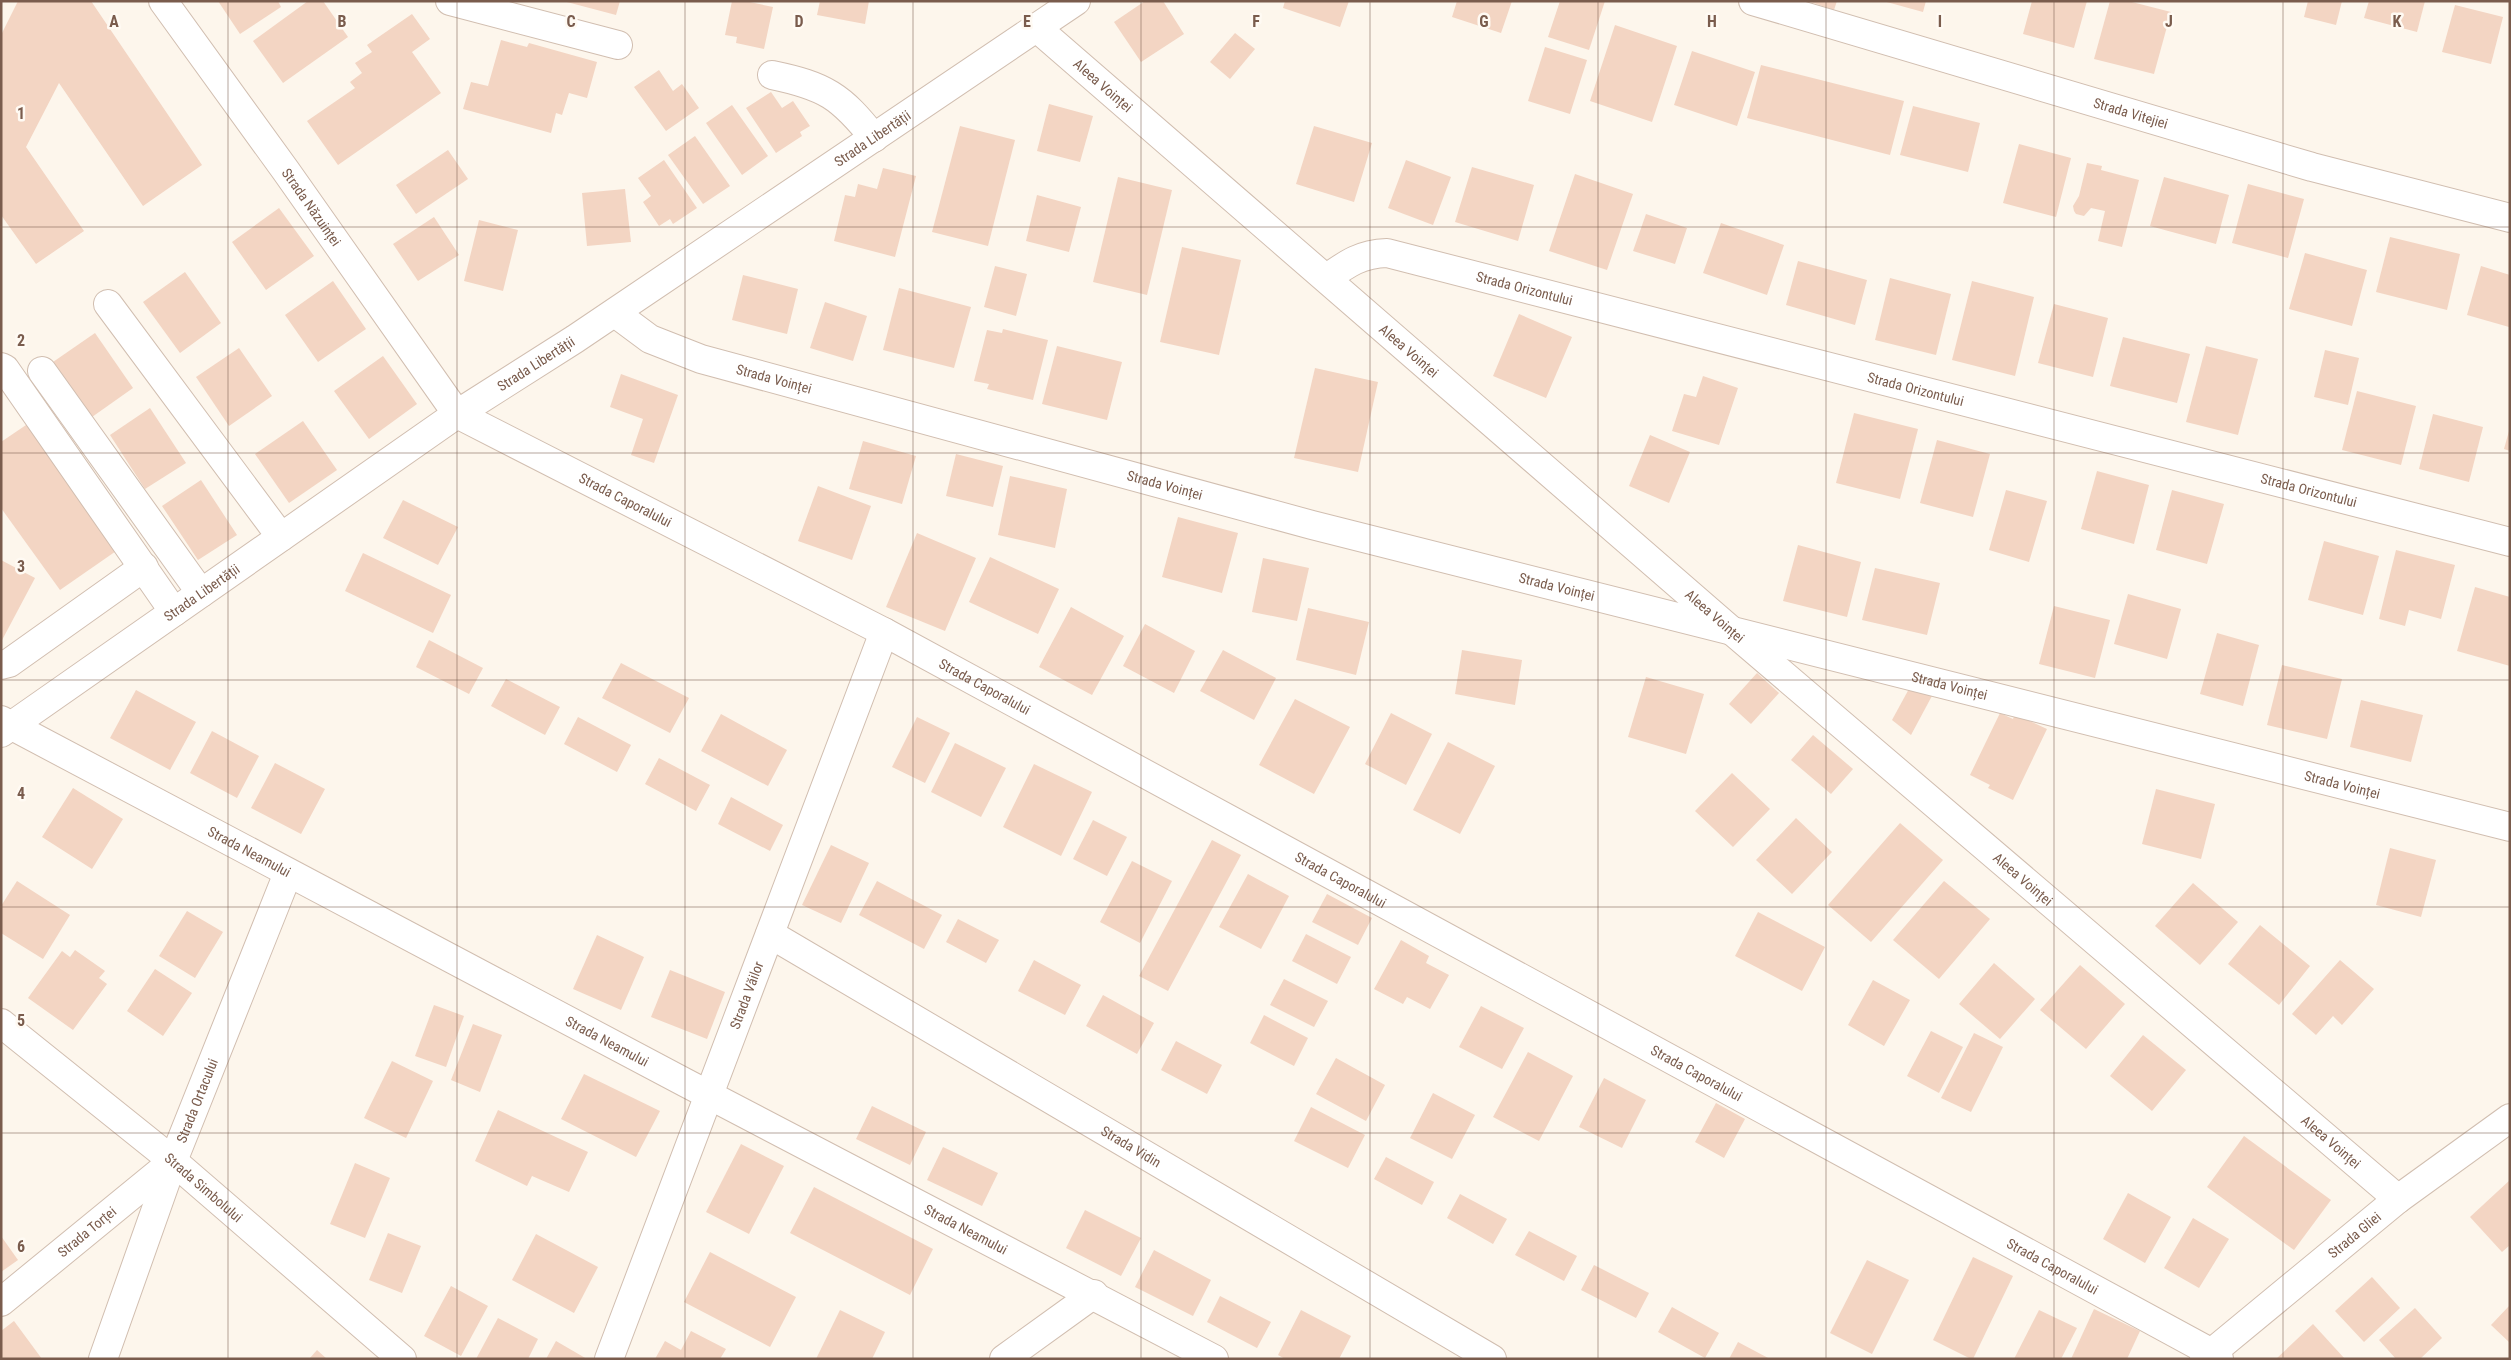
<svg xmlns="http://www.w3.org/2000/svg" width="2511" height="1360" font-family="'Roboto Condensed',sans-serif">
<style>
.building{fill:#f3d5c3}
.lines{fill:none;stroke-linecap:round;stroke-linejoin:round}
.minor-casing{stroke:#d1beb0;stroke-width:30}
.minor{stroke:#fff;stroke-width:28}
.grid{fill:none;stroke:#7a5c4d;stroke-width:1;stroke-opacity:0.55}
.labels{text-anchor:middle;stroke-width:5;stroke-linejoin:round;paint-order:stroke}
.street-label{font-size:14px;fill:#7a5c4d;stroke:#fffaf3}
.grid-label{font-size:16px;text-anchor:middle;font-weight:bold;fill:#7a5c4d;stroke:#fffaf3;stroke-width:5;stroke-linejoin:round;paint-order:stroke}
</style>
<rect width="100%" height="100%" fill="#fdf6ec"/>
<g class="building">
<path d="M18 1H91L202 165 143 206 59 83 26 147 84 231 36 264 1 215V35Z"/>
<path d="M218 1H278L281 7 240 34Z"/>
<path d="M308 1H323L348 37 283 83 253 41Z"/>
<path d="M563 1H620L616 15Z"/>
<path d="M732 1H745L773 7 764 49 736 43 737 37 725 35Z"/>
<path d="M820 1H869L865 24 817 15Z"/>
<path d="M1145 1H1163L1184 34 1141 62 1114 22Z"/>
<path d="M1285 1H1349L1340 27 1283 8Z"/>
<path d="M1457 1H1512L1501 33 1452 17Z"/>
<path d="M1560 1H1605L1589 50 1548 37Z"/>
<path d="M1808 1H1837L1834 10Z"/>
<path d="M1883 1H1926L1923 12Z"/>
<path d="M2032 1H2087L2074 48 2023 34Z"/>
<path d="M2110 1H2128L2171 12 2154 74 2094 59Z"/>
<path d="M2308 1H2342L2336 25 2304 17Z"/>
<path d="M2369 1H2425L2417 32 2364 18Z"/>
<path d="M2455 5 2503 17 2491 64 2442 52Z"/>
<path d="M412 14 430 39 412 52 441 93 338 165 307 121 355 88 350 82 362 73 355 63 372 52 367 45Z"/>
<path d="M1615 25 1677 46 1652 122 1590 101Z"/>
<path d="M1235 33 1255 49 1230 79 1210 62Z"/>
<path d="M501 40 527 47 529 43 597 62 587 98 569 93 562 115 556 113 551 133 463 109 471 82 488 86Z"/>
<path d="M1545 47 1587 60 1570 114 1528 101Z"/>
<path d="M1692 51 1755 72 1737 126 1674 105Z"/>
<path d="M1761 65 1904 101 1890 155 1747 118Z"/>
<path d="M659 70 673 91 682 84 699 108 666 131 634 87Z"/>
<path d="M771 92 782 108 793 101 810 126 800 132 802 136 776 153 746 108Z"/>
<path d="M1049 104 1093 116 1080 162 1037 151Z"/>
<path d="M732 105 768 156 742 175 706 123Z"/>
<path d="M1913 106 1980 123 1968 172 1900 155Z"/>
<path d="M960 126 1015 140 988 246 932 232Z"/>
<path d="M1314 126 1372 143 1354 202 1296 184Z"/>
<path d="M695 136 730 186 703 204 668 155Z"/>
<path d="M2019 144 2071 158 2056 217 2003 203Z"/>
<path d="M448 150 468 179 416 214 396 185Z"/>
<path d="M664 160 697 208 673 224 670 219 659 226 643 202 651 196 638 178Z"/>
<path d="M1406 160 1451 177 1433 225 1388 208Z"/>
<path d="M2087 163 2102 166 2101 170 2139 180 2122 247 2098 241 2105 211 2091 208 2084 216 2076 214 2074 211 2073 206 2079 196Z"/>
<path d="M1472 167 1534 185 1518 241 1455 222Z"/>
<path d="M883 168 916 176 895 257 834 241 845 195 855 197 858 184 877 189Z"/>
<path d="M1575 174 1633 194 1607 270 1549 251Z"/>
<path d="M1118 177 1172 190 1147 295 1093 282Z"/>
<path d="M2164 177 2229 195 2216 244 2150 226Z"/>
<path d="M2248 184 2304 199 2288 258 2232 243Z"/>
<path d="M625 189 631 242 587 246 582 193Z"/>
<path d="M1037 195 1081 207 1069 252 1026 241Z"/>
<path d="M279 208 314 256 266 290 232 242Z"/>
<path d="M1646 214 1687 228 1675 264 1633 251Z"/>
<path d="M434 217 459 255 418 281 393 244Z"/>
<path d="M479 220 518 230 503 291 464 281Z"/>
<path d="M1721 223 1784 245 1767 295 1703 273Z"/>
<path d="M2390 237 2460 254 2447 310 2376 292Z"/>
<path d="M1182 247 1241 260 1219 355 1160 342Z"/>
<path d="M2305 253 2367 270 2352 326 2289 309Z"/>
<path d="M1798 261 1867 280 1855 325 1786 305Z"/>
<path d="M995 266 1027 274 1016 316 984 307Z"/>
<path d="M2481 266 2510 275 2509 327 2467 315Z"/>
<path d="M185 272 221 323 180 353 143 302Z"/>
<path d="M743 275 798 289 787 334 732 320Z"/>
<path d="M1890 278 1951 294 1936 355 1875 340Z"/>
<path d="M333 281 366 329 318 362 285 315Z"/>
<path d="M1972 281 2034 297 2015 376 1952 360Z"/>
<path d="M899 288 971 307 954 368 883 350Z"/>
<path d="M825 302 867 316 853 361 810 348Z"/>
<path d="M2054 304 2108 318 2093 377 2038 363Z"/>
<path d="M1519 314 1572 337 1546 398 1493 376Z"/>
<path d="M1003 329 1048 340 1033 400 987 389 989 384 974 381 987 330 1002 333Z"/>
<path d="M95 333 133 388 92 417 53 362Z"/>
<path d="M2123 337 2190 354 2177 403 2110 386Z"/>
<path d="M1057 346 1122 362 1107 420 1042 404Z"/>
<path d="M2206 346 2258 359 2238 435 2186 422Z"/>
<path d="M239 348 272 396 229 426 196 377Z"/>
<path d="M2325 350 2359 358 2348 405 2314 397Z"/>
<path d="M383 356 417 404 369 439 334 391Z"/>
<path d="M1315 368 1378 382 1358 472 1294 458Z"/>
<path d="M621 374 678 395 654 463 631 455 643 419 610 407Z"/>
<path d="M1703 376 1738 388 1719 445 1672 431 1684 394 1696 397Z"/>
<path d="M2357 391 2416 406 2401 465 2342 450Z"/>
<path d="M150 408 186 463 145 489 110 435Z"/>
<path d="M1854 413 1918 429 1900 499 1836 483Z"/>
<path d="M2433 414 2483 427 2469 482 2419 469Z"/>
<path d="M303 421 337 470 289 503 255 454Z"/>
<path d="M29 423 119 549 60 590 1 508V442Z"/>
<path d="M2509 431H2510V451L2504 449Z"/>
<path d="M1650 435 1690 452 1669 503 1629 486Z"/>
<path d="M1937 440 1990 454 1973 517 1920 503Z"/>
<path d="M863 441 916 456 902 504 849 489Z"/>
<path d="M956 454 1003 466 993 507 946 496Z"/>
<path d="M2097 471 2149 485 2134 544 2081 529Z"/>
<path d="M1010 476 1067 489 1055 548 998 535Z"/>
<path d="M201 480 237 535 198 560 162 506Z"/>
<path d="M818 486 871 506 852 560 798 541Z"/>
<path d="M2006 490 2047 501 2029 562 1989 550Z"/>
<path d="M2172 490 2224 504 2207 564 2156 550Z"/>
<path d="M403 500 458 527 438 565 383 538Z"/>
<path d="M1178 517 1238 533 1222 593 1162 577Z"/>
<path d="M917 533 976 558 945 631 886 607Z"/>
<path d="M2324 541 2379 556 2363 615 2308 600Z"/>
<path d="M1798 545 1861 562 1847 617 1783 601Z"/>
<path d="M2396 550 2455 565 2441 619 2409 610 2405 626 2379 619Z"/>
<path d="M363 553 451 595 433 633 345 591Z"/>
<path d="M990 557 1059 589 1038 634 969 602Z"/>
<path d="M1263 558 1309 568 1297 621 1252 612Z"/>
<path d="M1 560 35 578 1 642Z"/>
<path d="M1875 568 1940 583 1927 635 1862 620Z"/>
<path d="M2475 587 2510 597V666L2457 651Z"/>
<path d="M2128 594 2181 609 2167 659 2114 644Z"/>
<path d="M2054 606 2110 620 2095 678 2039 664Z"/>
<path d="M1071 607 1124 636 1092 695 1039 667Z"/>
<path d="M1308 608 1369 622 1356 675 1296 660Z"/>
<path d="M1145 624 1195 651 1174 693 1123 666Z"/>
<path d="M2217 633 2259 645 2243 706 2200 694Z"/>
<path d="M429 640 483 668 469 694 416 667Z"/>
<path d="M1223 650 1276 678 1254 720 1200 691Z"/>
<path d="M1462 650 1522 660 1515 705 1455 694Z"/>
<path d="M621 663 689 698 670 733 602 698Z"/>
<path d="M2282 665 2342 679 2327 739 2267 725Z"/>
<path d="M1757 673 1779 693 1751 724 1729 704Z"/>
<path d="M1646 677 1704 694 1686 754 1628 737Z"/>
<path d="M506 679 560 707 545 735 491 706Z"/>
<path d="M1910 687 1933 694 1911 735 1892 720Z"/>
<path d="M136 690 196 722 170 770 110 738Z"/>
<path d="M1295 699 1350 727 1314 794 1259 765Z"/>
<path d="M2361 700 2423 715 2411 762 2350 747Z"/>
<path d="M1391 713 1432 734 1406 785 1365 764Z"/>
<path d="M2000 713 2013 719 2015 714 2047 729 2013 800 1988 788 1990 785 1970 775Z"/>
<path d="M721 714 787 750 768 786 701 751Z"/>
<path d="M578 717 631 745 617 772 564 744Z"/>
<path d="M917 717 950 733 925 783 892 767Z"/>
<path d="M212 731 259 756 237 798 190 773Z"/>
<path d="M1813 735 1853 769 1831 794 1791 760Z"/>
<path d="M1448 742 1495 766 1460 834 1413 810Z"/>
<path d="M955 743 1006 768 981 817 931 792Z"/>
<path d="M659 758 710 785 696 811 645 784Z"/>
<path d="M275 763 325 789 301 834 251 808Z"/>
<path d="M1034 764 1092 792 1061 856 1003 827Z"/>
<path d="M1732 773 1770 809 1733 847 1695 811Z"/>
<path d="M73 788 123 819 92 869 42 837Z"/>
<path d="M2156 789 2215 804 2201 859 2142 844Z"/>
<path d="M731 797 783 825 770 851 718 824Z"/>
<path d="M1796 818 1832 852 1792 894 1756 860Z"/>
<path d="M1093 820 1127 837 1107 876 1073 859Z"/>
<path d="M1900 823 1943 860 1871 942 1828 905Z"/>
<path d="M1212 840 1241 855 1168 991 1139 976Z"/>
<path d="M831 845 869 863 841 923 802 905Z"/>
<path d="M2390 848 2436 860 2421 917 2376 905Z"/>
<path d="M1132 861 1172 881 1140 943 1100 922Z"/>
<path d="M1248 874 1289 896 1261 949 1219 927Z"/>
<path d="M17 881 70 915 43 959 1 933V906Z"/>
<path d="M877 881 942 915 924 949 859 915Z"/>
<path d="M1944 881 1990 919 1939 979 1893 940Z"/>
<path d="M2193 883 2238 922 2200 965 2155 926Z"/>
<path d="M1327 894 1372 918 1358 945 1312 922Z"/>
<path d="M187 911 223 932 195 978 159 956Z"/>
<path d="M1758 912 1825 947 1802 991 1735 956Z"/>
<path d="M958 919 999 940 986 963 946 942Z"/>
<path d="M2260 925 2310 966 2279 1005 2228 964Z"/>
<path d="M1306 934 1351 957 1337 984 1292 961Z"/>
<path d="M597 935 644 957 621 1010 573 989Z"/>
<path d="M1401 940 1429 956 1426 963 1449 975 1430 1009 1407 997 1403 1004 1374 989Z"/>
<path d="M75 950 105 971 99 978 107 984 73 1030 28 998 62 951 70 957Z"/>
<path d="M1034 960 1081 985 1065 1015 1018 991Z"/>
<path d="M2340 960 2374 989 2342 1025 2333 1016 2316 1035 2292 1014Z"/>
<path d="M1994 963 2035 999 2000 1039 1959 1004Z"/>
<path d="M2080 965 2125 1004 2086 1049 2040 1010Z"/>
<path d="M155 969 192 993 163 1036 127 1011Z"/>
<path d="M670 970 725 992 707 1039 651 1017Z"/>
<path d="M1284 979 1328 1001 1314 1027 1270 1005Z"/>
<path d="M1873 980 1910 1000 1884 1046 1848 1025Z"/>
<path d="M1103 995 1154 1023 1137 1054 1086 1026Z"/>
<path d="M434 1005 464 1016 446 1067 415 1056Z"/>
<path d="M1481 1006 1524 1028 1502 1069 1459 1047Z"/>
<path d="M1264 1015 1308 1038 1294 1066 1250 1043Z"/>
<path d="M473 1024 502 1035 480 1092 451 1080Z"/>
<path d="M1931 1031 1963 1047 1939 1093 1907 1076Z"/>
<path d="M1974 1033 2003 1047 1971 1112 1941 1098Z"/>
<path d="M2143 1035 2186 1070 2152 1111 2110 1076Z"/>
<path d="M1176 1041 1222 1065 1207 1094 1161 1070Z"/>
<path d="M1528 1052 1573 1076 1539 1141 1493 1117Z"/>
<path d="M1336 1058 1385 1085 1366 1121 1316 1094Z"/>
<path d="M392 1061 433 1081 406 1138 364 1118Z"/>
<path d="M584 1074 660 1111 636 1157 561 1119Z"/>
<path d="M1604 1078 1646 1100 1622 1148 1579 1127Z"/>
<path d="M1433 1093 1475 1115 1452 1159 1410 1138Z"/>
<path d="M1716 1103 1745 1119 1724 1158 1695 1142Z"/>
<path d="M872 1106 926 1132 910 1165 856 1139Z"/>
<path d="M1311 1107 1365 1135 1348 1168 1294 1141Z"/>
<path d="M498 1110 588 1152 569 1192 532 1176 527 1186 475 1161Z"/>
<path d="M2244 1136 2331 1200 2294 1250 2207 1187Z"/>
<path d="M741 1144 784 1166 749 1234 706 1212Z"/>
<path d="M943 1147 998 1173 982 1206 927 1180Z"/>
<path d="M1386 1157 1434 1182 1422 1205 1374 1179Z"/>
<path d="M355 1163 390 1178 365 1238 330 1224Z"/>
<path d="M2510 1180V1245L2502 1252 2470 1217Z"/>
<path d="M814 1187 933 1249 910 1295 790 1233Z"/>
<path d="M2128 1193 2171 1217 2145 1263 2103 1239Z"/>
<path d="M1460 1194 1507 1219 1493 1244 1447 1218Z"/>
<path d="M1085 1210 1141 1238 1121 1276 1066 1248Z"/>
<path d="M2193 1218 2229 1239 2199 1288 2164 1268Z"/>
<path d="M1529 1231 1577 1256 1564 1281 1515 1255Z"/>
<path d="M388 1233 421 1246 402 1293 369 1280Z"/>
<path d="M536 1234 598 1267 574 1313 512 1280Z"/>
<path d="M1 1236 18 1260 1 1272Z"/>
<path d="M1154 1250 1211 1280 1193 1316 1135 1287Z"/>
<path d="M710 1252 796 1297 770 1347 684 1302Z"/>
<path d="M1973 1257 2013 1276 1973 1359H1971L1933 1340Z"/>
<path d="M1867 1260 1909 1280 1872 1354 1830 1333Z"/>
<path d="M1594 1265 1649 1293 1636 1318 1581 1290Z"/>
<path d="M2372 1277 2400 1308 2364 1342 2335 1311Z"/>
<path d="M451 1286 488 1306 461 1356 424 1336Z"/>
<path d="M1220 1296 1271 1322 1257 1348 1207 1322Z"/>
<path d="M2510 1305V1343L2491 1325Z"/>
<path d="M1672 1307 1719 1333 1705 1358 1658 1332Z"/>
<path d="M2415 1308 2442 1338 2420 1359H2396L2379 1340Z"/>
<path d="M2094 1309 2140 1331 2127 1359H2071Z"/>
<path d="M840 1310 885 1332 872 1359H816Z"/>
<path d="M1301 1310 1351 1336 1339 1359H1285L1278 1355Z"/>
<path d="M2039 1310 2077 1328 2061 1359H2014Z"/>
<path d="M498 1318 538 1339 528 1359H476Z"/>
<path d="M14 1321 42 1359H1V1331Z"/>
<path d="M2313 1324 2345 1359H2276Z"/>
<path d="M691 1331 726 1349 720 1359H655L665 1341 681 1350Z"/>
<path d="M556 1341 587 1359H546Z"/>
<path d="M1738 1342 1770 1359H1729Z"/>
<path d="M317 1350 327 1359H309Z"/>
</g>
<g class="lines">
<defs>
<g id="minor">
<path id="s1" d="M163 1 286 171 457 414 884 632 2212 1353 2219 1359"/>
<path d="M450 1 618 45"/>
<path id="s2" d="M1753 1 2312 167 2510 218"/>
<path id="s3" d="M1038 29 1732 631 2398 1199"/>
<path d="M772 75C825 86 841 96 874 138"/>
<path id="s4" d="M1327 278C1348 263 1361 254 1387 253L2510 542"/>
<path d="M108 304 281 537"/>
<path id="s5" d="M615 313 650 339 701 359 1312 525 2510 827"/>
<path d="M1 367 5 369 174 612"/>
<path d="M42 371 201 593"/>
<path d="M1 665 9 663 144 567"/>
<path id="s6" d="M1 720 686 1083 1214 1359"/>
<path id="s7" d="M1 733 457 414 575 339 1076 1"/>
<path id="s8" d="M770 934 1492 1359"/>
<path id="s9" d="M1 1023 173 1161 402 1359"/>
<path id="s10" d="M1 1302 172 1162"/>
<path id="s11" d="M103 1359 173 1161 288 873"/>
<path id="s12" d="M609 1359 884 632"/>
<path d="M1004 1359 1094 1294"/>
<path id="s13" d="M2204 1359 2398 1199 2510 1118"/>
</g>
</defs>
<use href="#minor" class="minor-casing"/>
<use href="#minor" class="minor"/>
</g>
<path class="grid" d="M228 1V1359M457 1V1359M685 1V1359M913 1V1359M1141 1V1359M1370 1V1359M1598 1V1359M1826 1V1359M2054 1V1359M2283 1V1359M1 227H2510M1 453H2510M1 680H2510M1 907H2510M1 1133H2510"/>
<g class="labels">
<g class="street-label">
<text dy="5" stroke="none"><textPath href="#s3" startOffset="86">Aleea Voinței</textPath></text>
<text dy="5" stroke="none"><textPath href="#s2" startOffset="394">Strada Vitejiei</textPath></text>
<text dy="5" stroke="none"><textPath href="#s7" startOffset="1055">Strada Libertății</textPath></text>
<text dy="5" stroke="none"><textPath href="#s1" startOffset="254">Strada Năzuinței</textPath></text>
<text dy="5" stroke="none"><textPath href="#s4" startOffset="208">Strada Orizontului</textPath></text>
<text dy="5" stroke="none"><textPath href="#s3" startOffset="491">Aleea Voinței</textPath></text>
<text dy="5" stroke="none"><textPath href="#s7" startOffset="650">Strada Libertății</textPath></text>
<text dy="5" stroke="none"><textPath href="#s5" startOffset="174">Strada Voinței</textPath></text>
<text dy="5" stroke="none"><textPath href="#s4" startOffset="612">Strada Orizontului</textPath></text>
<text dy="5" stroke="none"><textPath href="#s5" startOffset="579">Strada Voinței</textPath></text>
<text dy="5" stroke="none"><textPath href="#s4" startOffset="1018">Strada Orizontului</textPath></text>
<text dy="5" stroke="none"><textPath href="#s1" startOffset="696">Strada Caporalului</textPath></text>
<text dy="5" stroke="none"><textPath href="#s5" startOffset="984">Strada Voinței</textPath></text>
<text dy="5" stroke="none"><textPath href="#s7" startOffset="245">Strada Libertății</textPath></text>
<text dy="5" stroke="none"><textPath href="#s3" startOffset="896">Aleea Voinței</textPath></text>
<text dy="5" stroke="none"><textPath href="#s5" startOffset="1389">Strada Voinței</textPath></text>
<text dy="5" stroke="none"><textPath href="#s1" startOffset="1101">Strada Caporalului</textPath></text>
<text dy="5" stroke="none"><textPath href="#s5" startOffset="1794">Strada Voinței</textPath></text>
<text dy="5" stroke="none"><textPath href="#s6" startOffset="281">Strada Neamului</textPath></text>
<text dy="5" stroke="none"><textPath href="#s1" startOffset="1506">Strada Caporalului</textPath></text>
<text dy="5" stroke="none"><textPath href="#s3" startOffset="1301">Aleea Voinței</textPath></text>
<text dy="5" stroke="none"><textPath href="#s12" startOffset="389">Strada Văilor</textPath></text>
<text dy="5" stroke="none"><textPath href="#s6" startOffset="686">Strada Neamului</textPath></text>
<text dy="5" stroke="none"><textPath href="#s1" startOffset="1911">Strada Caporalului</textPath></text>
<text dy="5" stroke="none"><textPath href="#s11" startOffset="275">Strada Ortacului</textPath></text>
<text dy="5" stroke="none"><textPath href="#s3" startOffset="1706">Aleea Voinței</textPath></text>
<text dy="5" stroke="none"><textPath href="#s8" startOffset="419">Strada Vidin</textPath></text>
<text dy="5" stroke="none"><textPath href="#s9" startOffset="261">Strada Simbolului</textPath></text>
<text dy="5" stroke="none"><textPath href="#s6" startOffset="1091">Strada Neamului</textPath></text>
<text dy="5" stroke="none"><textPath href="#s10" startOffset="111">Strada Torței</textPath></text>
<text dy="5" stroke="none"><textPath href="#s13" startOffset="195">Strada Gliei</textPath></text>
<text dy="5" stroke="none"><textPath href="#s1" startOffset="2316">Strada Caporalului</textPath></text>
</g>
</g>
<g class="grid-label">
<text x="114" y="27">A</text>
<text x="342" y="27">B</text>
<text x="571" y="27">C</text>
<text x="799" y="27">D</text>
<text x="1027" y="27">E</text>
<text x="1256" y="27">F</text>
<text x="1484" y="27">G</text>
<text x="1712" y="27">H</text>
<text x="1940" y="27">I</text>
<text x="2169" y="27">J</text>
<text x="2397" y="27">K</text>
<text x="21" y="119">1</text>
<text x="21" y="346">2</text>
<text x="21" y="572">3</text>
<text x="21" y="799">4</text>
<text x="21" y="1026">5</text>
<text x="21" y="1252">6</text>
</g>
<rect width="2511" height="1360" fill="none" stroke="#7a5c4d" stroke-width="5"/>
</svg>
